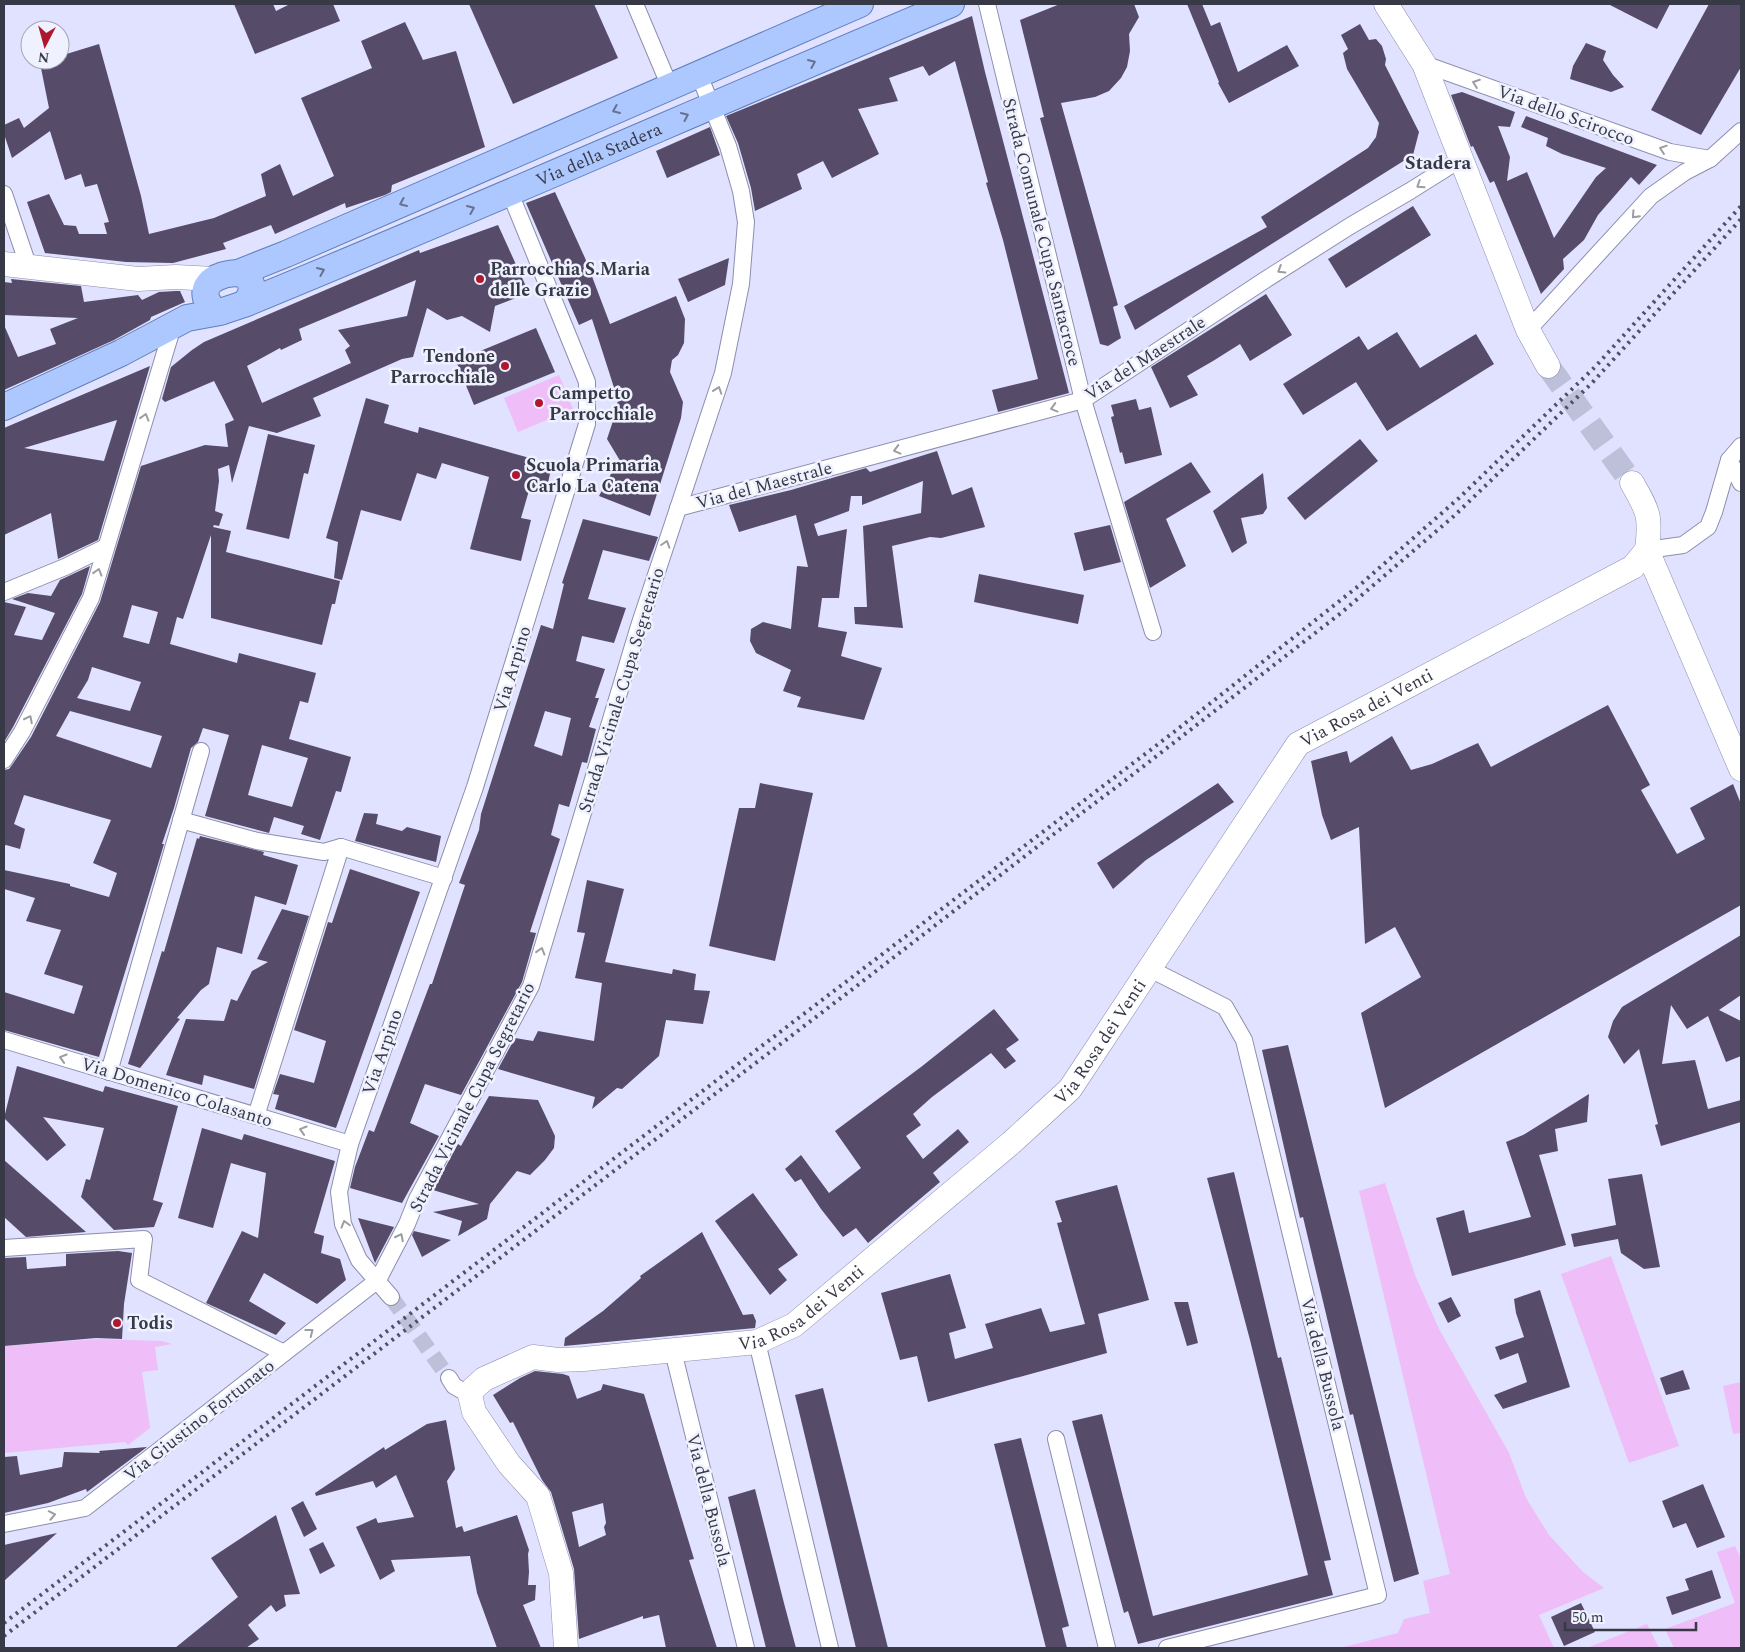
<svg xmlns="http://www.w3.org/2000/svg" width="1745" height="1652" font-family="Spectral,serif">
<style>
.green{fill:#efbdf7}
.building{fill:#564b68;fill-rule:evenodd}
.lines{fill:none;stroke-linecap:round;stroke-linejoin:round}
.street-tunnel{stroke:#bec0da;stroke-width:16;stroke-dasharray:16 8;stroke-linecap:butt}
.secondary-tunnel{stroke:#bec0da;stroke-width:24;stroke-dasharray:24 12;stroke-linecap:butt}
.street-casing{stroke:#8c8eae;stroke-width:18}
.secondary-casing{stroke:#8c8eae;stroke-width:25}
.primary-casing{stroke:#607fbe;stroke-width:28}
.street{stroke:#fff;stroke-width:16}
.secondary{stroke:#fff;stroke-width:24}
.primary{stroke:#acc8fe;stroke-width:26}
.rail{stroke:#505161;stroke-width:4;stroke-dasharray:2.5 5;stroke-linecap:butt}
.oneway{stroke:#667290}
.oneway2{stroke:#9c9ca3}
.poi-dot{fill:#ad182f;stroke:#eff1ff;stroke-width:2}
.labels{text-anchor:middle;stroke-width:5;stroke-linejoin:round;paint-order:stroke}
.street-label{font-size:18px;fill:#383947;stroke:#eff1ff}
.poi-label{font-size:18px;font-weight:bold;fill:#383947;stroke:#eff1ff;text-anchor:start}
.neighbourhood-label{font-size:19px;font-weight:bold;fill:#383947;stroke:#eff1ff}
</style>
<rect width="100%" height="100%" fill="#e0e2ff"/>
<g class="green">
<path d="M559 375 573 409 518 432 504 398Z"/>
<path d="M1385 1183 1415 1275 1439 1329 1509 1453 1526 1498 1549 1535 1583 1572 1604 1588 1539 1615 1554 1648H1340L1398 1633 1404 1619 1430 1613 1423 1581 1450 1574 1359 1191Z"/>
<path d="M1611 1256 1679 1446 1629 1463 1561 1274Z"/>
<path d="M96 1339 162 1341 172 1344 155 1347 158 1370 142 1372 150 1428 128 1445 125 1442 4 1453V1346Z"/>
<path d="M1741 1382V1433L1733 1434 1723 1386Z"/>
<path d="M1735 1546 1741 1559V1648H1674L1665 1629 1735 1603 1717 1552Z"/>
<path d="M1647 1624 1659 1648H1587Z"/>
</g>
<g class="building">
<path d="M234 4H273L276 11 290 4H333L340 21 255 54Z"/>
<path d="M469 4H594L618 58 513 104Z"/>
<path d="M1060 4H1134L1139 17 1129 34 1130 51 1127 67 1121 78 1109 91 1095 97 1061 103 1118 305 1113 307 1121 338 1108 346 1100 344 1040 118 1044 117 1020 20Z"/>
<path d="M1187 4H1202L1211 26 1220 22 1238 72 1287 45 1299 66 1229 103 1218 83 1219 82Z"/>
<path d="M1608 4H1670L1657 29Z"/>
<path d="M1709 4H1741V67L1701 135 1651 110Z"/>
<path d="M972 16 985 72 1069 393 998 412 992 390 1038 379 1003 240 986 183 988 182 955 61 929 76 923 66 889 78 898 101 858 109 879 154 832 178 823 161 797 174 802 189 755 211 751 188 738 143 726 116Z"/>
<path d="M405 22 423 60 456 51 485 147 392 185 391 192 385 195 346 208 345 203 275 234 271 225 223 243 226 249 173 263 126 262 45 253 27 202 49 194 64 225 76 226 79 234H107L104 223 109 222 97 184 85 187 81 174 65 180 50 131 12 158 4 134V125L19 118 24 128 49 108 40 63 49 60H60V56L99 44 141 196 149 234 214 218 266 196 261 174 280 164 293 196 334 176 301 98 372 68 361 41Z"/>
<path d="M1360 24 1369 40 1376 39 1382 46 1386 59 1385 65 1419 132 1413 155 1135 330 1124 306 1267 227 1261 217 1368 148 1376 137 1379 123 1347 69 1343 53 1348 49 1341 35Z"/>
<path d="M1586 43 1606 51 1603 60 1613 75 1624 87 1611 92 1570 79 1573 66Z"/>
<path d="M1462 92 1515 112 1510 127 1498 126 1510 157 1507 181 1527 172 1554 238 1596 177 1606 168 1562 154 1546 146 1548 138 1521 127 1526 116 1657 165 1639 185 1631 177 1598 215 1584 240 1563 259 1564 269 1541 294 1494 181 1490 183 1473 146 1471 147 1451 95Z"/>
<path d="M710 127 720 155 667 178 656 151Z"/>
<path d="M555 192 585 258 610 324 676 296 685 319 684 343 678 355 672 360 670 372 683 402 681 418 650 516 599 496 619 459 607 439 615 415 618 400 592 319 579 325 526 203Z"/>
<path d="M1413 206 1431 235 1346 288 1328 259Z"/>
<path d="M498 225 529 293 495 306 490 332 462 316 447 320 427 308 413 357 402 359 313 398 321 416 277 433 249 426 232 483 229 465 218 469 219 481 215 511 223 514 219 526 214 525 213 527 231 531 226 552 340 581 335 604H332L322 645 211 618V535L183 619 177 617 170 644 237 663 239 653 316 673 308 703 300 701 289 739 351 757 341 792 336 791 320 840 301 834 304 826 274 817 269 833 205 816 229 735 203 728 198 742 191 748 174 808 162 844H164L155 874 99 1057 4 1030V992L74 1014 83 986 44 974 61 930 26 921 35 898 4 889V870L70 884V886L109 897 117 873 93 863 111 820 24 795 14 824 25 829 20 849 6 845 4 846V770L9 769 12 765 31 737 100 602 141 466 205 445 228 447 225 424 234 420 214 381 165 402 162 399 171 367 192 350 204 342 419 250 420 253ZM416 280 407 316 338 330 350 346 345 350 351 363 262 403 247 366 280 348 281 350 302 340 299 329ZM132 605 158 612 149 644 123 637ZM92 667 141 682 130 711 77 698 88 680ZM70 711 162 736 151 768 56 736ZM262 745 308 758 292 807 248 795Z"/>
<path d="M729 258 725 285 688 302 678 279Z"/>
<path d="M11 279 81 286 84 302 138 295 142 300 159 292 176 291H180L185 302 151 317 150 320 114 340 4 390V325L18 357 56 344 50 329 78 318 4 315V282L12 283Z"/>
<path d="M1266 294 1292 335 1250 361 1240 344 1213 361 1187 376 1198 395 1170 408 1151 367Z"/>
<path d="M536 328 555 372 474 405 456 361Z"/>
<path d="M1397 332 1420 368 1476 334 1494 364 1387 431 1356 382 1303 415 1283 384 1359 336 1368 350Z"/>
<path d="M150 366 98 540 58 559 51 513 4 535V428ZM117 420 104 461 24 448Z"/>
<path d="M366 398 389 405 384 423 418 433 419 427 537 460 536 465 551 469 546 492 530 487 521 518 531 520 521 561 470 549 489 477 442 463 436 479 417 473 401 521 361 510 342 580 334 578 338 542 326 538Z"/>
<path d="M1136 399 1139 410 1151 407 1162 455 1125 464 1122 452 1120 453 1111 417 1114 416 1111 405Z"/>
<path d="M268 434 315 445 308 474 304 473 289 539 246 529Z"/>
<path d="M1360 439 1378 461 1305 520 1287 498Z"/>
<path d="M937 451 952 495 972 487 985 527 941 538 930 537 892 546 903 628 855 624 854 607H867L863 526 921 513 923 481 862 505V496H851L849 511 814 524 818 536 847 529 839 598H822L818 627 847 632 841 656 882 668 864 720 797 707 801 697 783 691 791 670 756 653 750 641 751 629 763 622 791 629 797 566 808 567 796 515 739 532 729 505 791 490 866 468 870 472Z"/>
<path d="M1191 462 1211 492 1166 519 1186 566 1150 588 1124 502Z"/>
<path d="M1263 473 1267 508 1263 514 1241 518 1247 543 1232 553 1213 511Z"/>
<path d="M583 519 658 537 649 561 603 550 588 599 626 608 614 643 582 636 576 661 605 669 595 698H599L589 727 596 729 587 763 582 762 569 807 559 804 551 835 560 839 530 932 536 933 522 982 461 1095 425 1084 410 1123 439 1136 402 1203 350 1188 355 1167 369 1130 374 1132 430 984H432L465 885 459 883 479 830 481 814 541 625 553 629 564 584 562 583ZM545 711 571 718 562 756 534 746Z"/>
<path d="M1110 525 1121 562 1084 571 1074 533Z"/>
<path d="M90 566 82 594 13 727 4 742V602L26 607 14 635 42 640 55 613 12 599 28 593 51 596 60 580Z"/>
<path d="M979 574 1084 595 1078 624 974 602Z"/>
<path d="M1608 705 1650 785 1641 790 1677 854 1705 839 1690 808 1733 784 1741 804V905L1385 1108 1361 1013 1421 977 1395 927 1365 944 1359 827 1331 840 1322 815 1311 761 1347 751 1350 763 1392 736 1411 770 1432 764 1478 743 1491 767Z"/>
<path d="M760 783 813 793 775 961 709 946 739 808H755Z"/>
<path d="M1218 783 1234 802 1146 860 1113 889 1097 863Z"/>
<path d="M364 813 378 814 376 824 402 831 407 827 441 836 436 862 355 841Z"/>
<path d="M200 836 264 852 263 855 298 865 286 905 255 896 242 954 217 947 209 984 201 990 177 1018 180 1019 140 1068 128 1064 162 951 164 952 197 838 199 839Z"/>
<path d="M350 869 420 892 336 1128 275 1109 279 1095 273 1094 280 1074 314 1083 326 1041 294 1030 328 922 332 923Z"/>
<path d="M587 880 624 889 605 962 672 974 673 969 696 974 694 990 710 991 703 1024 666 1020 659 1056 622 1089 617 1088 592 1109 595 1097 498 1069 515 1038 533 1041 538 1031 594 1041 602 983 575 978 585 933 577 932Z"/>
<path d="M282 909 309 916 254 1089 204 1075 202 1085 166 1075 186 1019 224 1021 231 999 237 1001 252 971 268 962 257 959Z"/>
<path d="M1741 935V995L1719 1010 1741 1021V1056L1726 1062 1708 1016 1687 1029 1671 1005 1662 1064 1695 1060 1708 1109 1741 1100V1122L1661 1146 1655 1125 1658 1124 1639 1049 1624 1064 1608 1037 1613 1021 1622 1007Z"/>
<path d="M994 1009 1019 1040 1006 1049 1016 1061 1005 1069 991 1053 932 1097 913 1114 921 1125 906 1136 923 1159 958 1129 969 1142 933 1173 940 1182 868 1243 856 1228 843 1237 821 1209 801 1179 795 1182 785 1169 801 1155 829 1193 861 1168 835 1131 921 1067Z"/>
<path d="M1288 1045 1419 1574 1394 1582 1353 1414 1350 1415 1303 1217 1300 1218 1262 1050Z"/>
<path d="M17 1066 103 1092 105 1086 178 1106 153 1200 163 1203 154 1227 114 1230 81 1197 86 1179 90 1180 104 1128 43 1117 66 1145 47 1161 4 1118Z"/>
<path d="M1589 1094 1587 1122 1555 1129 1558 1151 1539 1155 1566 1245 1452 1276 1436 1218 1464 1210 1469 1233 1531 1217 1506 1142 1523 1135Z"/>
<path d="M489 1096 538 1100 555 1136 554 1148 545 1160 530 1175 517 1171 490 1204 487 1219 458 1236 462 1221 433 1212 479 1204 433 1190 458 1144 461 1146Z"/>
<path d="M202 1128 242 1140 244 1134 335 1161 314 1233 324 1236 321 1253 340 1259 346 1280 317 1304 264 1273 249 1301 286 1323 276 1335 206 1303 242 1231 258 1238 266 1173 231 1163 213 1228 178 1218Z"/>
<path d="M4 1160 20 1174 86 1232 26 1237 4 1217Z"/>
<path d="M1234 1172 1278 1358 1281 1357 1331 1560 1324 1561 1333 1595 1138 1644 1128 1611 1124 1613 1072 1421 1102 1414 1153 1616 1308 1575 1250 1340 1207 1178Z"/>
<path d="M1642 1174 1660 1267 1644 1269 1621 1253 1618 1239 1574 1247 1571 1234 1616 1225 1608 1179Z"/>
<path d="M1117 1185 1149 1300 1098 1314 1107 1353 928 1402 917 1356 900 1360 881 1293 950 1274 966 1328 949 1333 955 1359 993 1348 985 1324 1041 1308 1050 1332 1085 1324 1057 1223 1062 1222 1055 1201Z"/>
<path d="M753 1193 798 1255 778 1269 787 1280 770 1295 715 1221Z"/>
<path d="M358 1218 394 1227 375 1263Z"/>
<path d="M414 1231 451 1240 422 1257 412 1235Z"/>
<path d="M702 1232 743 1315 753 1314 756 1321 755 1328 564 1346 565 1338 603 1311 641 1278 640 1276Z"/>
<path d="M118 1251 132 1253 124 1304 122 1339 96 1338 4 1346V1258L26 1257 27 1269 66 1266V1254Z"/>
<path d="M1540 1290 1570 1387 1503 1409 1494 1395 1527 1382 1518 1353 1500 1360 1495 1347 1524 1337 1516 1313 1514 1299Z"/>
<path d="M1451 1297 1461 1316 1448 1323 1438 1303Z"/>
<path d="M1174 1302H1188L1198 1343 1187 1346Z"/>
<path d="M1683 1370 1690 1389 1666 1395 1660 1378Z"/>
<path d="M535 1371 563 1374 569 1376 577 1399 601 1390 603 1384 644 1394 694 1559 689 1560 717 1648H666L659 1615 643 1619V1616L579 1639 574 1569 551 1492 542 1480 513 1422 510 1423 493 1395 520 1378ZM603 1503 606 1523 604 1527 606 1535 579 1547 572 1512Z"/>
<path d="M823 1388 888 1648H856L795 1395Z"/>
<path d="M446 1420 455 1469 447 1481 456 1528 462 1526 464 1532 517 1515 529 1550 528 1554 529 1572 528 1585H536L535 1600 523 1605 541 1648H497L477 1593 470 1556 391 1560 395 1571 380 1580 356 1527 376 1518 378 1523 414 1517 396 1475 376 1488 373 1481 316 1496 315 1493 384 1447 385 1450 427 1424Z"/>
<path d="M1021 1438 1069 1626 1062 1628 1067 1648H1046L994 1444Z"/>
<path d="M147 1447 87 1492 86 1489 48 1503 4 1513V1457L17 1456 20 1475 62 1467 64 1452 100 1453 99 1451Z"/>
<path d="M1703 1484 1725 1537 1697 1548 1686 1523 1673 1528 1662 1501Z"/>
<path d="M755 1489 785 1607 796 1648H766L728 1497Z"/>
<path d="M303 1501 317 1529 304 1537 291 1508Z"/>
<path d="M276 1515 300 1594 284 1595 286 1606 276 1612 271 1605 248 1625 259 1639 246 1648H175L238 1597 211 1558Z"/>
<path d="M57 1533 4 1581V1545Z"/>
<path d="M323 1542 335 1566 320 1574 309 1549Z"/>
<path d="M1712 1570 1721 1598 1672 1615 1666 1597 1689 1590 1685 1579Z"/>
<path d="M1581 1603 1595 1632 1564 1646 1551 1617Z"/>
</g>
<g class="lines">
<path class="street-tunnel" d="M391 1297 449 1378"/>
<path class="secondary-tunnel" d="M1548 366 1632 483"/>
<defs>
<g id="street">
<path d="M635 4 670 87"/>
<path d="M987 4 1083 400 1153 632"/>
<path d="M1424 64 1670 152 1710 159"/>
<path d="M4 194 29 268"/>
<path d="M1528 330 1651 196 1685 172 1710 159 1741 131"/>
<path d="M1729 460 1741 483"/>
<path d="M678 508 1083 400 1265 280 1350 226 1410 191 1461 159"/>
<path d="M1647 550 1683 545 1708 527 1714 512 1729 460 1741 446"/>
<path d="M4 592 65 567 106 547"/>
<path d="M4 760 22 732 91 598 173 326"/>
<path d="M181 820 257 841 324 852 341 847 444 878"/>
<path d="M1150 969 1225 1007 1244 1040 1378 1595 1167 1648"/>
<path d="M4 1040 350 1144"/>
<path d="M109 1072 201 751"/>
<path d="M256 1116 341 847"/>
<path d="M4 1248 144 1239 139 1280 284 1353"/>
<path d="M391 1297 359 1260 343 1224 339 1192 350 1144 475 787 587 424V382L510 193"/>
<path d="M757 1342 830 1648"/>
<path d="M673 1351 746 1648"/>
<path d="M449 1378 454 1386 470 1395"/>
<path d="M1056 1439 1107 1648"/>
<path d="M4 1524 85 1508 378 1280 407 1224 417 1199 531 986 639 626 723 373 741 284 746 222 741 191 728 146 699 75"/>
</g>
<g id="secondary">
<path d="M1386 4 1424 64 1528 330 1548 366"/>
<path d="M4 264 138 279 176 277 214 279"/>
<path d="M1632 483C1649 512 1651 517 1647 550L1741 769"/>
<path id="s1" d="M566 1648 561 1573 538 1496 509 1464 474 1412 470 1395 473 1389 484 1379 533 1357 558 1360 584 1359 757 1342 794 1325 1011 1143 1070 1089 1298 744 1633 567 1647 550"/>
</g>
<g id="primary">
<path d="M238 273 286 254 860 4"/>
<path id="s2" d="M244 304C254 294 255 281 242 274 227 271 201 279 206 298 208 304 211 308 216 311H223L244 304C481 207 715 103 951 4"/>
<path d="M4 407 121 353 187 318 220 312"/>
</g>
</defs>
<use href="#street" class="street-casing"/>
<use href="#secondary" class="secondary-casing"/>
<use href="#primary" class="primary-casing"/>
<use href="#street" class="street"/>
<use href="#secondary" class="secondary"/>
<use href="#primary" class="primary"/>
<g class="rail">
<path d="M4 1623 1174 732 1361 584 1459 498 1595 367 1741 206"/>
<path d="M4 1636 854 988 1042 843 1127 779 1341 613 1454 516 1592 383 1741 219"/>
</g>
</g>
<defs><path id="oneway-chevron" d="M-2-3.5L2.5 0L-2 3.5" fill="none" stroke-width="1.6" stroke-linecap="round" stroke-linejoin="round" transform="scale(1.25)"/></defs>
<g class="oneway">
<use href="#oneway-chevron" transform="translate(812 63) rotate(-23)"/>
<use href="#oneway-chevron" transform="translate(616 110) rotate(157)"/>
<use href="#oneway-chevron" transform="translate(685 116) rotate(-24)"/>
<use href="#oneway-chevron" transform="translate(403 203) rotate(156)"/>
<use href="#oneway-chevron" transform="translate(471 209) rotate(-23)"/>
<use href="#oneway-chevron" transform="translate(321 271) rotate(-23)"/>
</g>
<g class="oneway2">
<use href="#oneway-chevron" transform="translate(1476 83) rotate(-160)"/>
<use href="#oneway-chevron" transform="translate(1663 149) rotate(-161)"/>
<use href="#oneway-chevron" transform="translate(1420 185) rotate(147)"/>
<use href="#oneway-chevron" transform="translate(1635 215) rotate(133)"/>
<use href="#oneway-chevron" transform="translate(1281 270) rotate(148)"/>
<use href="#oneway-chevron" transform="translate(718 390) rotate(-71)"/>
<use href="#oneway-chevron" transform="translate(1054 408) rotate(165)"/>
<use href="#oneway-chevron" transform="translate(145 417) rotate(-73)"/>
<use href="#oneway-chevron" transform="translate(897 450) rotate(165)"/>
<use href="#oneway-chevron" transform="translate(666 544) rotate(-72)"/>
<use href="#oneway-chevron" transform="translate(98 572) rotate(-73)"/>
<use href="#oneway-chevron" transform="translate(29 719) rotate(-63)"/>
<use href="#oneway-chevron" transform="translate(541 951) rotate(-73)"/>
<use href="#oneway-chevron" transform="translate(63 1058) rotate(-163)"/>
<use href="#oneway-chevron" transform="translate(303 1130) rotate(-163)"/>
<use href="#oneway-chevron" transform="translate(345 1224) rotate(-106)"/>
<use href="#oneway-chevron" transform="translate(400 1237) rotate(-63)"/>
<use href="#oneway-chevron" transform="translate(310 1332) rotate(-38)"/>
<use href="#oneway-chevron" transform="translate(52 1515) rotate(-11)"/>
</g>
<g class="poi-dot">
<circle cx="480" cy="279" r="5"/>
<circle cx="505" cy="366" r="5"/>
<circle cx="539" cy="403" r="5"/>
<circle cx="516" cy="475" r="5"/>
<circle cx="117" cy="1323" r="5"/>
</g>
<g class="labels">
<g class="street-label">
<text transform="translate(1566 115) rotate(20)" y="6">Via dello Scirocco</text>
<text dy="6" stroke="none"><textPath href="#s2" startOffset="518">Via della Stadera</textPath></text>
<text transform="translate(1042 232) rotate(76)" y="6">Strada Comunale Cupa Santacroce</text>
<text transform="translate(1145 358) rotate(-33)" y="6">Via del Maestrale</text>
<text transform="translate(764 485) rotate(-15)" y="6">Via del Maestrale</text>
<text transform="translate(512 669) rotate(-73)" y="6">Via Arpino</text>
<text transform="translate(621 690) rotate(-73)" y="6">Strada Vicinale Cupa Segretario</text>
<text dy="6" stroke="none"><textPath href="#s1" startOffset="1474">Via Rosa dei Venti</textPath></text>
<text dy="6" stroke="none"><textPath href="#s1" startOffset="1039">Via Rosa dei Venti</textPath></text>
<text transform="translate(382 1052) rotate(-71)" y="6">Via Arpino</text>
<text transform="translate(177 1092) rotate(17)" y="6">Via Domenico Colasanto</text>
<text transform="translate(472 1097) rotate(-63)" y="6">Strada Vicinale Cupa Segretario</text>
<text dy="6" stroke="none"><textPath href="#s1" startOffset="634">Via Rosa dei Venti</textPath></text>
<text transform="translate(1323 1364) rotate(76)" y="6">Via della Bussola</text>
<text transform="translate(199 1420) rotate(-38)" y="6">Via Giustino Fortunato</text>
<text transform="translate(709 1500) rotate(76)" y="6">Via della Bussola</text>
</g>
<g class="poi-label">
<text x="490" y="275">Parrocchia S.Maria<tspan x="490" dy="21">delle Grazie</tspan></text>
<text x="495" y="362" text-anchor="end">Tendone<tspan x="495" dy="21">Parrocchiale</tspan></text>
<text x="549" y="399">Campetto<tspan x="549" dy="21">Parrocchiale</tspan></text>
<text x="526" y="471">Scuola Primaria<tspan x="526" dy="21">Carlo La Catena</tspan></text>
<text x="127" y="1329">Todis</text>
</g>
<g class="neighbourhood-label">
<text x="1438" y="169">Stadera</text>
</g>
</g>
<rect width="1745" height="1652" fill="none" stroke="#383947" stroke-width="10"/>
<g transform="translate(45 45) rotate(186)"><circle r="24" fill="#eff1ff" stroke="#a6a7b5"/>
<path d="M0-4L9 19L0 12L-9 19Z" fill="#ad182f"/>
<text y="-8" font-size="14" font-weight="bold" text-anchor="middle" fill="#383947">N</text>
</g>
<path d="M1565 1622v8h131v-8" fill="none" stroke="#383947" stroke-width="2.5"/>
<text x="1572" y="1622" font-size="15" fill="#383947" stroke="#eff1ff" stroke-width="4" paint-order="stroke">50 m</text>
</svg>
